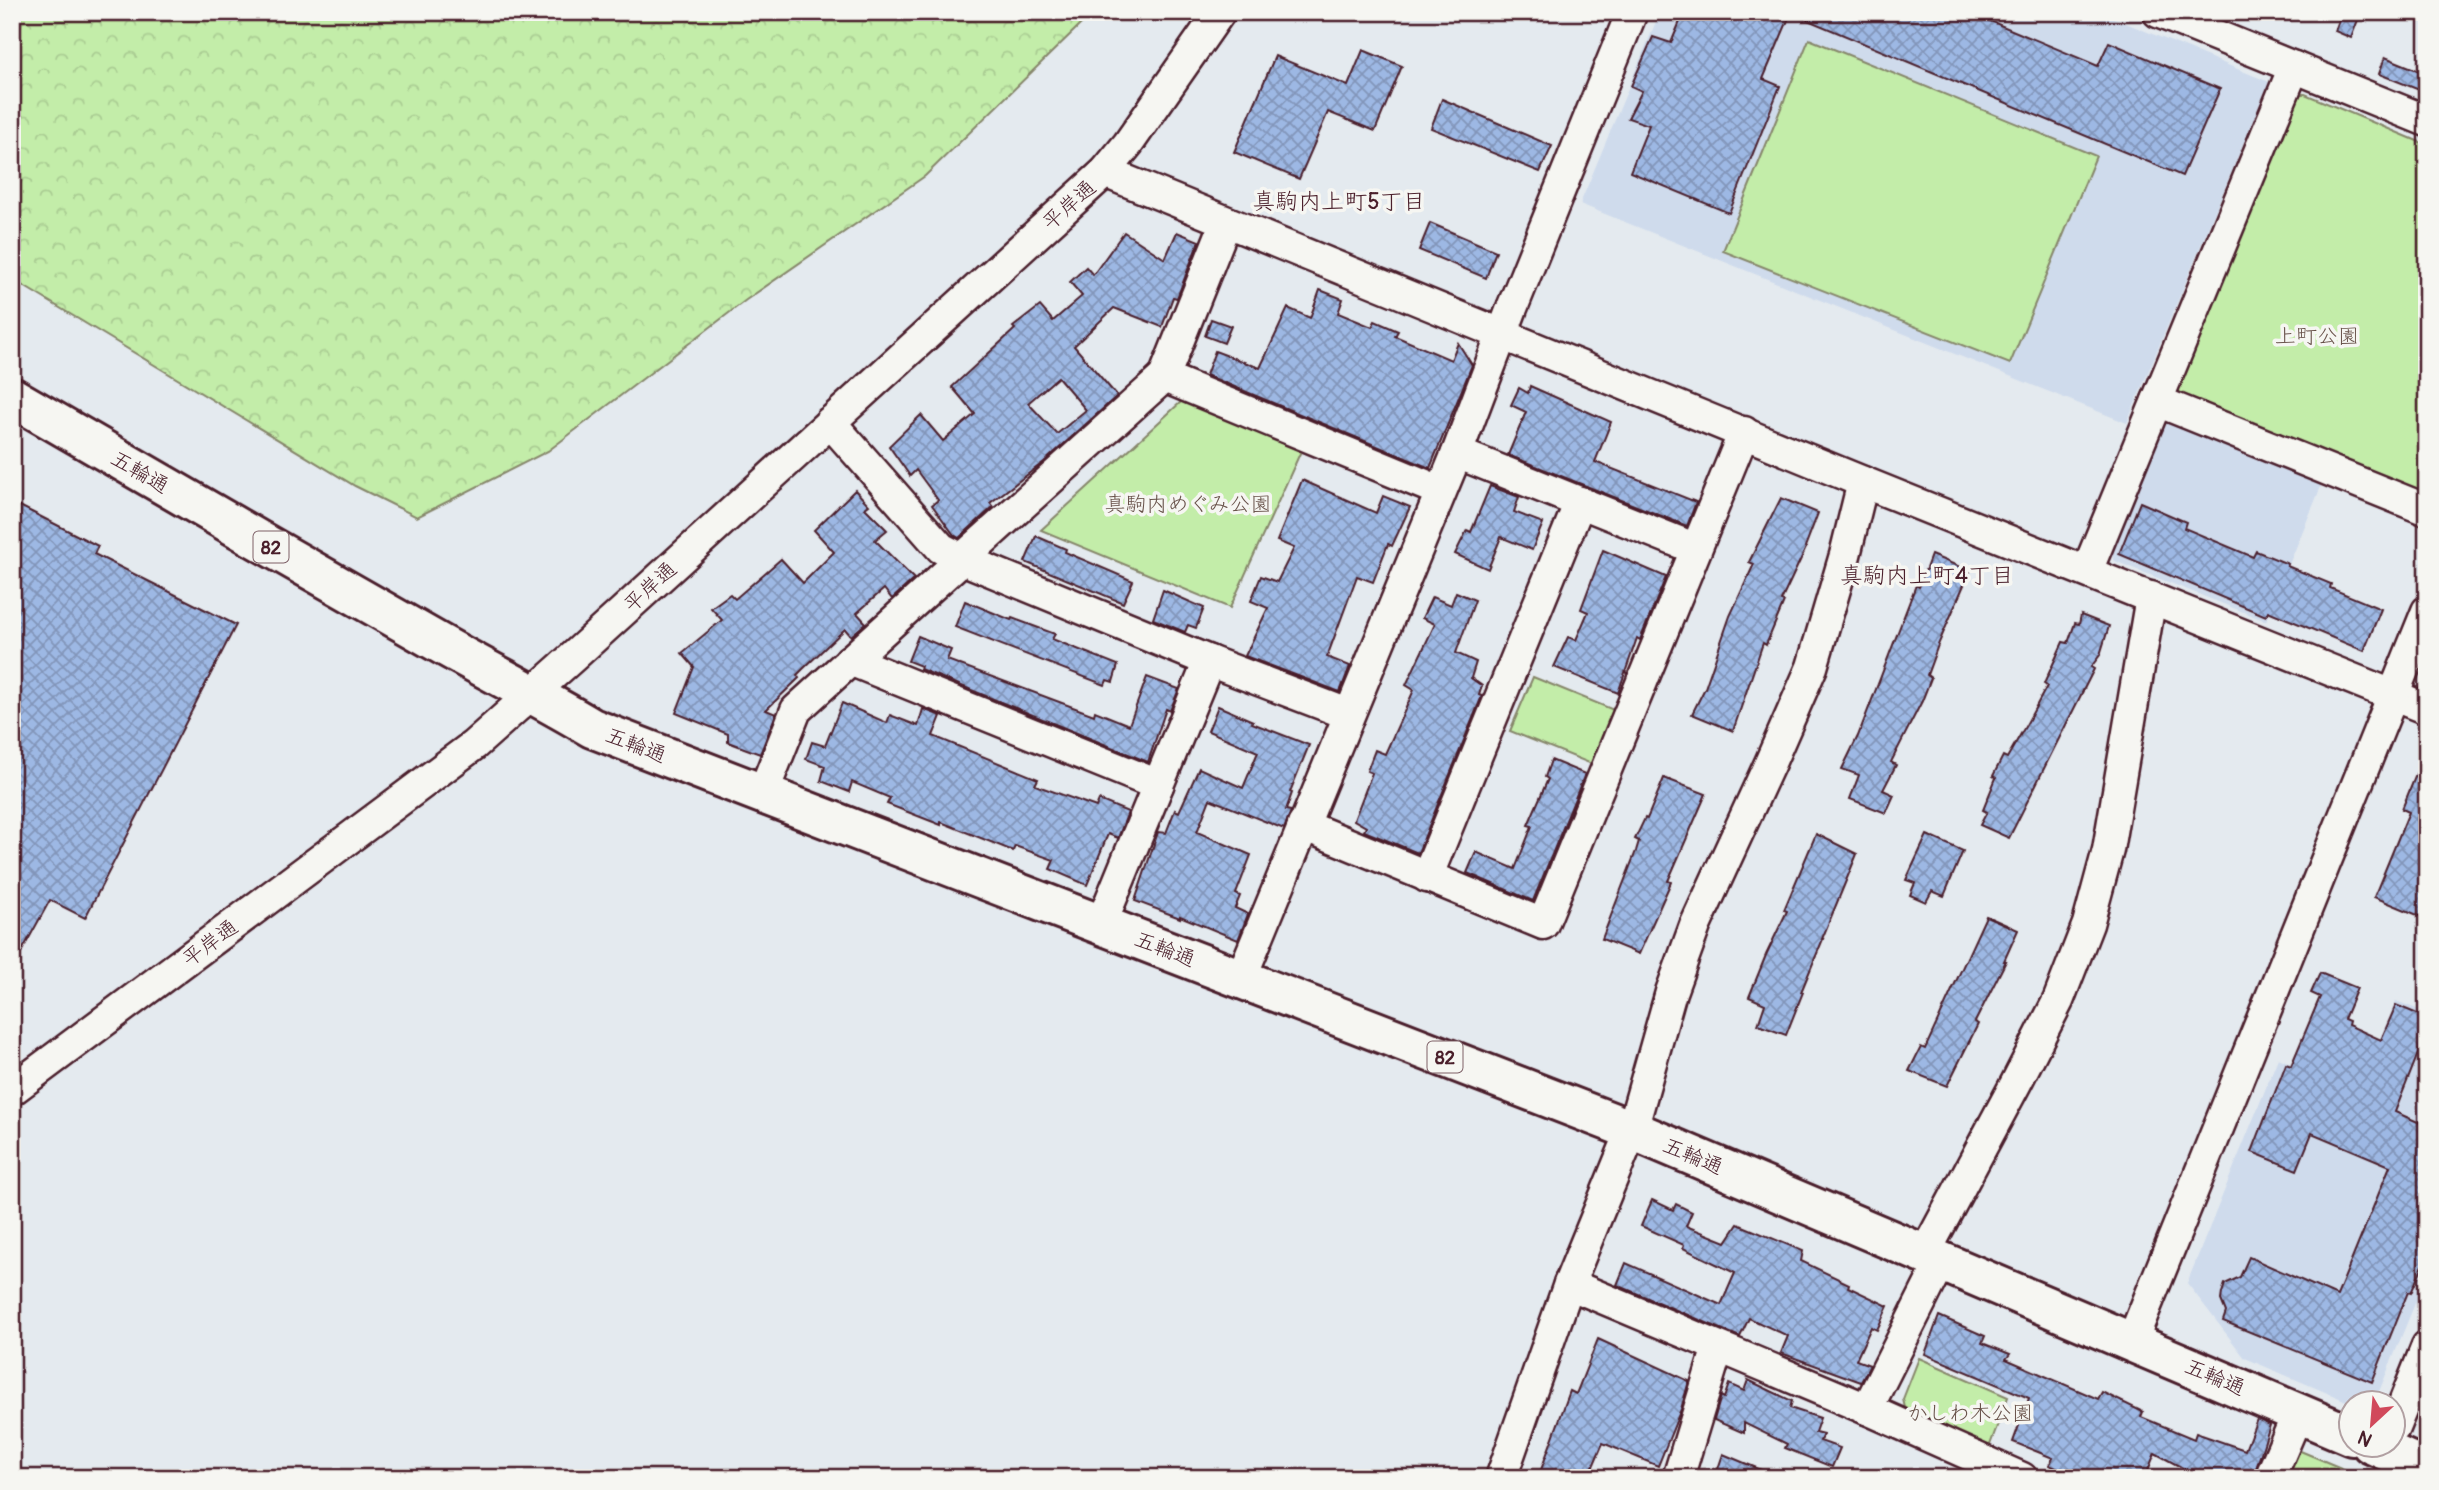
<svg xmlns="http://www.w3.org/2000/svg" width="2439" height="1490" font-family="Pangolin,'Klee One',sans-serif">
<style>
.built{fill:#cfdbec}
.forest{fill:url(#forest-crowns);stroke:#86866a;stroke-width:2}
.green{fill:#c3eda9;stroke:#86866a;stroke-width:2}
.building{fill:url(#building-cross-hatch);stroke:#4a1f2b;stroke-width:2;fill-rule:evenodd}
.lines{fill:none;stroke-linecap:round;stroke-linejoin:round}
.minor-casing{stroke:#4a1f2b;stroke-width:35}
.major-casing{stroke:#4a1f2b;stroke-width:44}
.minor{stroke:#f6f6f2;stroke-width:30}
.major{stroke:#f6f6f2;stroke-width:38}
.labels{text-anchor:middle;stroke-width:7;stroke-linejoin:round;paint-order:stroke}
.shield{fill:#f6f6f2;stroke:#7e6067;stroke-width:2}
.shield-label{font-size:19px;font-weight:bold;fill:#4a1f2b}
.street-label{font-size:21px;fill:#4a1f2b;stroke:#f6f6f2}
.park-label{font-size:21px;fill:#68524a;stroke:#f6f6f2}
.neighbourhood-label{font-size:23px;fill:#4a1f2b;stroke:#f6f6f2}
</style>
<defs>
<pattern id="forest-crowns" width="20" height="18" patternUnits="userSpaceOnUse" patternTransform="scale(1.75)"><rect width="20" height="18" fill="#c3eda9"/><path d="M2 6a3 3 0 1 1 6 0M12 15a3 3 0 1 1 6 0" fill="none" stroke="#a9cb92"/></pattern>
<pattern id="building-cross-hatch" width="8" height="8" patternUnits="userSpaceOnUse" patternTransform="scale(1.75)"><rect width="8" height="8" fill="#9db8e4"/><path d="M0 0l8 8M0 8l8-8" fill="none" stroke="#8295b9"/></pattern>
</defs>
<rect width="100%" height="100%" fill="#e4eaef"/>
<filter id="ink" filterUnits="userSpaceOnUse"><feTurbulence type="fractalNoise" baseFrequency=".0143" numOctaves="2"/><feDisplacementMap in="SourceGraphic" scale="14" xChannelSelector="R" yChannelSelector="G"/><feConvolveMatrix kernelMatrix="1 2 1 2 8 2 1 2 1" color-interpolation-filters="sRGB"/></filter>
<g filter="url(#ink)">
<g class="built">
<path d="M1660 12H2099L2269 82 2127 423 1580 204Z"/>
<path d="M2174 418 2324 479 2266 621 2115 561 2110 552 2164 422Z"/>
<path d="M2396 1001 2427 1013V1274L2376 1399 2370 1402 2351 1403 2245 1358 2187 1283 2278 1058 2358 1091Z"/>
</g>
<path class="forest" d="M12 12H1089L1082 23 925 176 746 300 548 451 417 517 355 486 12 279Z"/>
<g class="green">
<path d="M1809 39 2096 156 2010 364 1723 251Z"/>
<path d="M2297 94H2305L2427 145V500L2182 402 2177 388Z"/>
<path d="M1182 401 1301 451 1230 608 1041 530Z"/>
<path d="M1533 677 1626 715 1604 769 1510 731Z"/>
<path d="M1919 1358 2008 1397 1987 1453 1907 1417 1903 1399Z"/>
<path d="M2298 1450 2365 1478H2286Z"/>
</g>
<g class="building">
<path d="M1684 12H1969L2098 66 2109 42 2220 89 2182 176 1791 13 1763 79 1780 86 1729 213 1630 172 1649 125 1628 118 1642 91 1631 86 1653 37 1671 43Z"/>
<path d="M2342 12H2361L2351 38 2335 31Z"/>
<path d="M1363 50 1402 66 1375 131 1328 112 1299 179 1234 152 1275 56 1348 86Z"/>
<path d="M2385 57 2427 74V93L2379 74Z"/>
<path d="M1442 99 1552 146 1540 172 1431 128Z"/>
<path d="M1430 223 1496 251 1486 278 1419 250Z"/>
<path d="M1124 232 1165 259 1177 232 1199 241 1177 298 1173 297 1162 327 1114 308 1074 346 1117 396 1044 462 990 503 993 507 959 538 954 535 932 505 938 500 916 470 910 476 889 446 921 415 943 441 975 414 952 387 1015 329 1013 327 1040 306 1053 321 1082 296 1070 282 1086 267 1093 275ZM1058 377 1086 410 1057 434 1028 403Z"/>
<path d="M1320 290 1343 299 1338 313 1372 327 1375 321 1398 331 1395 336 1451 360 1458 343 1472 365 1430 468 1206 375 1215 351 1260 368 1288 308 1310 318Z"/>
<path d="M1211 319 1231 326 1224 343 1205 336Z"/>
<path d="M1530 386 1611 422 1595 462 1696 502 1687 526 1508 455 1526 412 1511 405 1519 388 1528 393Z"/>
<path d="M1302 480 1376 513 1383 496 1410 507 1392 546 1388 544 1373 582 1357 576 1327 657 1350 666 1340 692 1245 656 1268 608 1251 601 1261 576 1277 582 1294 548 1277 541Z"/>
<path d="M1490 486 1519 497 1514 512 1543 523 1532 550 1501 537 1488 569 1455 554 1467 530 1471 532Z"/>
<path d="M855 490 869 505 865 508 887 530 875 540 914 579 892 599 884 589 857 613 866 623 851 636 845 629 803 669 797 675 799 678 766 710 776 714 760 754 728 742V734L676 713 694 667 682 653 722 620 711 608 730 594 735 599 781 559 803 583 834 552 814 530Z"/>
<path d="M1781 498 1818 513 1805 547 1806 548 1781 601 1784 602 1766 645 1763 643 1733 731 1692 714 1705 688 1730 616 1754 564 1749 562Z"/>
<path d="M12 502 98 546 94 554 236 625 85 918 50 900 12 969Z"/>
<path d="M2140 502 2186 522 2184 528 2253 557 2256 551 2288 564 2287 566 2331 584 2330 588 2381 609 2364 651 2268 611 2266 616 2119 554Z"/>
<path d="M1036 536 1066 549 1065 552 1133 581 1123 603 1025 562Z"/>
<path d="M1603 550 1666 577 1640 640 1637 638 1618 693 1554 667 1568 637 1576 640 1588 612 1581 609Z"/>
<path d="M1931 555 1970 571 1938 645 1927 675 1931 678 1922 701 1891 762 1896 765 1883 790 1894 795 1886 813 1850 799 1859 775 1842 769 1858 736 1916 585 1919 587Z"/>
<path d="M1163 590 1204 608 1196 628 1188 625 1185 632 1153 619Z"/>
<path d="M1456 592 1475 600 1456 653 1476 662 1471 678 1482 686 1479 695 1482 696 1418 853 1364 831 1366 827 1354 820 1372 773 1367 771 1375 750 1385 754 1414 690 1406 685 1435 624 1422 618 1432 597 1451 605Z"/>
<path d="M965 601 1011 620 1012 618 1055 634 1052 639 1118 665 1113 682 1107 680 1105 685 955 627Z"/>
<path d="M2081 615 2109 626 2100 655 2091 667 2094 669 2009 838 1980 825 1987 812 1983 810 1996 778 1993 776 2003 756 2007 758 2026 725 2047 686 2044 684 2063 642 2068 643 2075 623 2079 624Z"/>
<path d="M918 636 951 650 947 660 1094 715 1095 711 1129 725 1147 677 1179 689 1170 711 1166 709 1148 762 920 669 921 666 908 661Z"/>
<path d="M842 703 887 723 890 715 918 726 923 709 941 716 933 736 1038 779 1035 785 1096 807 1099 800 1128 812 1118 838 1108 834 1087 885 1050 869 1054 860 1015 846 1013 851 941 822V825L887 804 890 798 852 782 849 792 821 781 825 766 806 759 812 742 825 746Z"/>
<path d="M1218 706 1253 721 1252 723 1309 745 1290 792 1292 793 1286 810 1291 811 1284 829 1210 799 1197 832 1251 855 1236 894 1240 896 1235 908 1248 914 1238 940 1180 916V918L1135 901 1158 832 1166 833 1175 810 1179 812 1199 768 1243 788 1258 752 1208 731Z"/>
<path d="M2426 750H2427V919L2374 897 2409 812 2402 809Z"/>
<path d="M1551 760 1585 774 1533 901 1467 873 1476 852 1515 869 1532 826 1528 825 1548 779 1545 777Z"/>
<path d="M1664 778 1706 794 1668 881 1671 882 1639 954 1602 939 1636 851 1639 841 1635 839 1645 818 1647 819Z"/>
<path d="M1816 834 1857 854 1822 939H1823L1801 992H1803L1786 1035 1758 1025 1765 1004 1749 997 1766 955 1787 911 1784 910Z"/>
<path d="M1927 835 1963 851 1944 896 1932 891 1926 902 1910 895 1915 883 1906 880Z"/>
<path d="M1986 916 2018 930 2004 961H2006L1975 1022 1978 1024 1947 1086 1909 1071 1921 1047 1925 1049Z"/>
<path d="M2320 973 2357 988 2344 1019 2349 1021 2348 1025 2381 1040 2396 1005 2427 1018V1031L2395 1112 2427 1126V1256L2411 1293 2408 1292 2372 1382 2223 1321 2226 1312 2221 1300 2222 1293 2225 1284 2240 1277 2249 1257 2337 1296 2390 1166 2312 1133 2297 1170 2252 1152 2286 1064 2291 1066 2320 997 2311 993Z"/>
<path d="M1652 1200 1673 1210 1676 1204 1692 1212 1686 1226 1726 1242 1738 1224 1803 1251 1801 1261 1849 1284 1848 1287 1888 1306 1877 1330 1871 1327 1856 1360 1870 1365 1861 1382 1781 1353 1788 1336 1749 1318 1740 1337 1617 1285 1626 1263 1721 1305 1735 1273 1683 1248 1684 1245 1641 1226Z"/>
<path d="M1939 1316 1985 1336 1982 1343 2010 1354 2006 1359 2098 1399 2102 1392 2143 1412 2141 1417 2194 1439 2196 1433 2245 1450 2257 1419 2270 1425 2253 1478H2201L2155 1453 2145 1478H2079L2049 1465 2053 1458 2013 1442 2029 1398 1925 1354Z"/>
<path d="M1598 1339 1689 1381 1681 1409 1658 1466 1603 1443 1588 1478H1538L1570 1391 1576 1394Z"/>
<path d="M1748 1380 1792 1401 1790 1408 1820 1418 1815 1432 1823 1434 1820 1441 1840 1448 1832 1467 1785 1448 1787 1444 1744 1423V1433L1714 1420 1721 1396 1724 1398 1729 1384 1744 1391Z"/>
<path d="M1723 1454 1778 1477V1478H1715Z"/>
</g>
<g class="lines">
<defs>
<g id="minor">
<path d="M2158 12 2427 121"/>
<path d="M1105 172 1863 482 2427 709"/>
<path d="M1164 377 1440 491"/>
<path d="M2157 401 2427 510"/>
<path d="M830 422 941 548 962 559 1164 377 1226 222"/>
<path d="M1457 453 1696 549"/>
<path d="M2087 571 2294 67"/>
<path d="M850 660 1158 785"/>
<path d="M763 793 796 710 962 559 1209 661 1348 714"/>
<path d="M1303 825 1543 924 1744 432"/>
<path d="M1427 877 1580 502"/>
<path d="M1101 924 1209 661"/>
<path d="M1241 978 1457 453 1512 308 1632 12"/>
<path d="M12 1090 474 745 574 656 1105 172 1128 144 1220 12"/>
<path d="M1925 1253 2016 1083 2058 1001 2088 924 2108 850 2151 597"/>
<path d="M1569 1284 1867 1409 2022 1478"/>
<path d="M2132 1341 2427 611"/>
<path d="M1867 1409 1942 1260"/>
<path d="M2394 1428 2427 1346"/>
<path d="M1501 1478 1569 1284 1632 1130 1671 992 1695 926 1770 763 1812 667 1845 555 1863 482"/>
<path d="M1678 1478 1718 1347"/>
<path d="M2270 1478 2298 1413"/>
</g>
<g id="major">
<path d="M12 397C154 480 296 562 439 643 490 672 542 698 592 728L1632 1130 2352 1436"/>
<path d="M2371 1444 2427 1469"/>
</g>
</defs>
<use href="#minor" class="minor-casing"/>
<use href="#major" class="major-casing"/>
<use href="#minor" class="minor"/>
<use href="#major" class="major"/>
</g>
</g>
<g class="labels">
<g class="shield">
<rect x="253.5" y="531.5" width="35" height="31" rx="5"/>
<rect x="1427.5" y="1041.5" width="35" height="31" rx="5"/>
</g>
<g class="shield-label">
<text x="271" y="554">82</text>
<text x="1445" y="1064">82</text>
</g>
<g class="street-label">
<text transform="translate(1069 205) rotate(-42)" y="7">平岸通</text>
<text transform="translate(140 472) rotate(30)" y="7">五輪通</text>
<text transform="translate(650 587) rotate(-43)" y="7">平岸通</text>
<text transform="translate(636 745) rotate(21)" y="7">五輪通</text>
<text transform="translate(210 943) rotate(-37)" y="7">平岸通</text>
<text transform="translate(1165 949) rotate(21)" y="7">五輪通</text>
<text transform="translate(1693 1156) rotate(23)" y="7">五輪通</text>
<text transform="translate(2215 1377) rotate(23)" y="7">五輪通</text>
</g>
<g class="park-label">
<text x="2317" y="343">上町公園</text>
<text x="1188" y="511">真駒内めぐみ公園</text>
<text x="1970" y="1420">かしわ木公園</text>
</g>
<g class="neighbourhood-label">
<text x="1339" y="209">真駒内上町5丁目</text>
<text x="1927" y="583">真駒内上町4丁目</text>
</g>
</g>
<rect width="2439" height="1490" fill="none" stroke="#f6f6f2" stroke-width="42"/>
<rect x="21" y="21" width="2397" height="1448" fill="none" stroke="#4a1f2b" stroke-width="2.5" filter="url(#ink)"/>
<g transform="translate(2372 1424) rotate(206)"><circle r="33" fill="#f6f6f2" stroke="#b1a0a2" stroke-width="2"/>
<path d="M0-5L12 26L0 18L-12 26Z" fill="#d1495b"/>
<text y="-10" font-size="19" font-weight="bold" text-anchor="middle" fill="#4a1f2b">N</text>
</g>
</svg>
